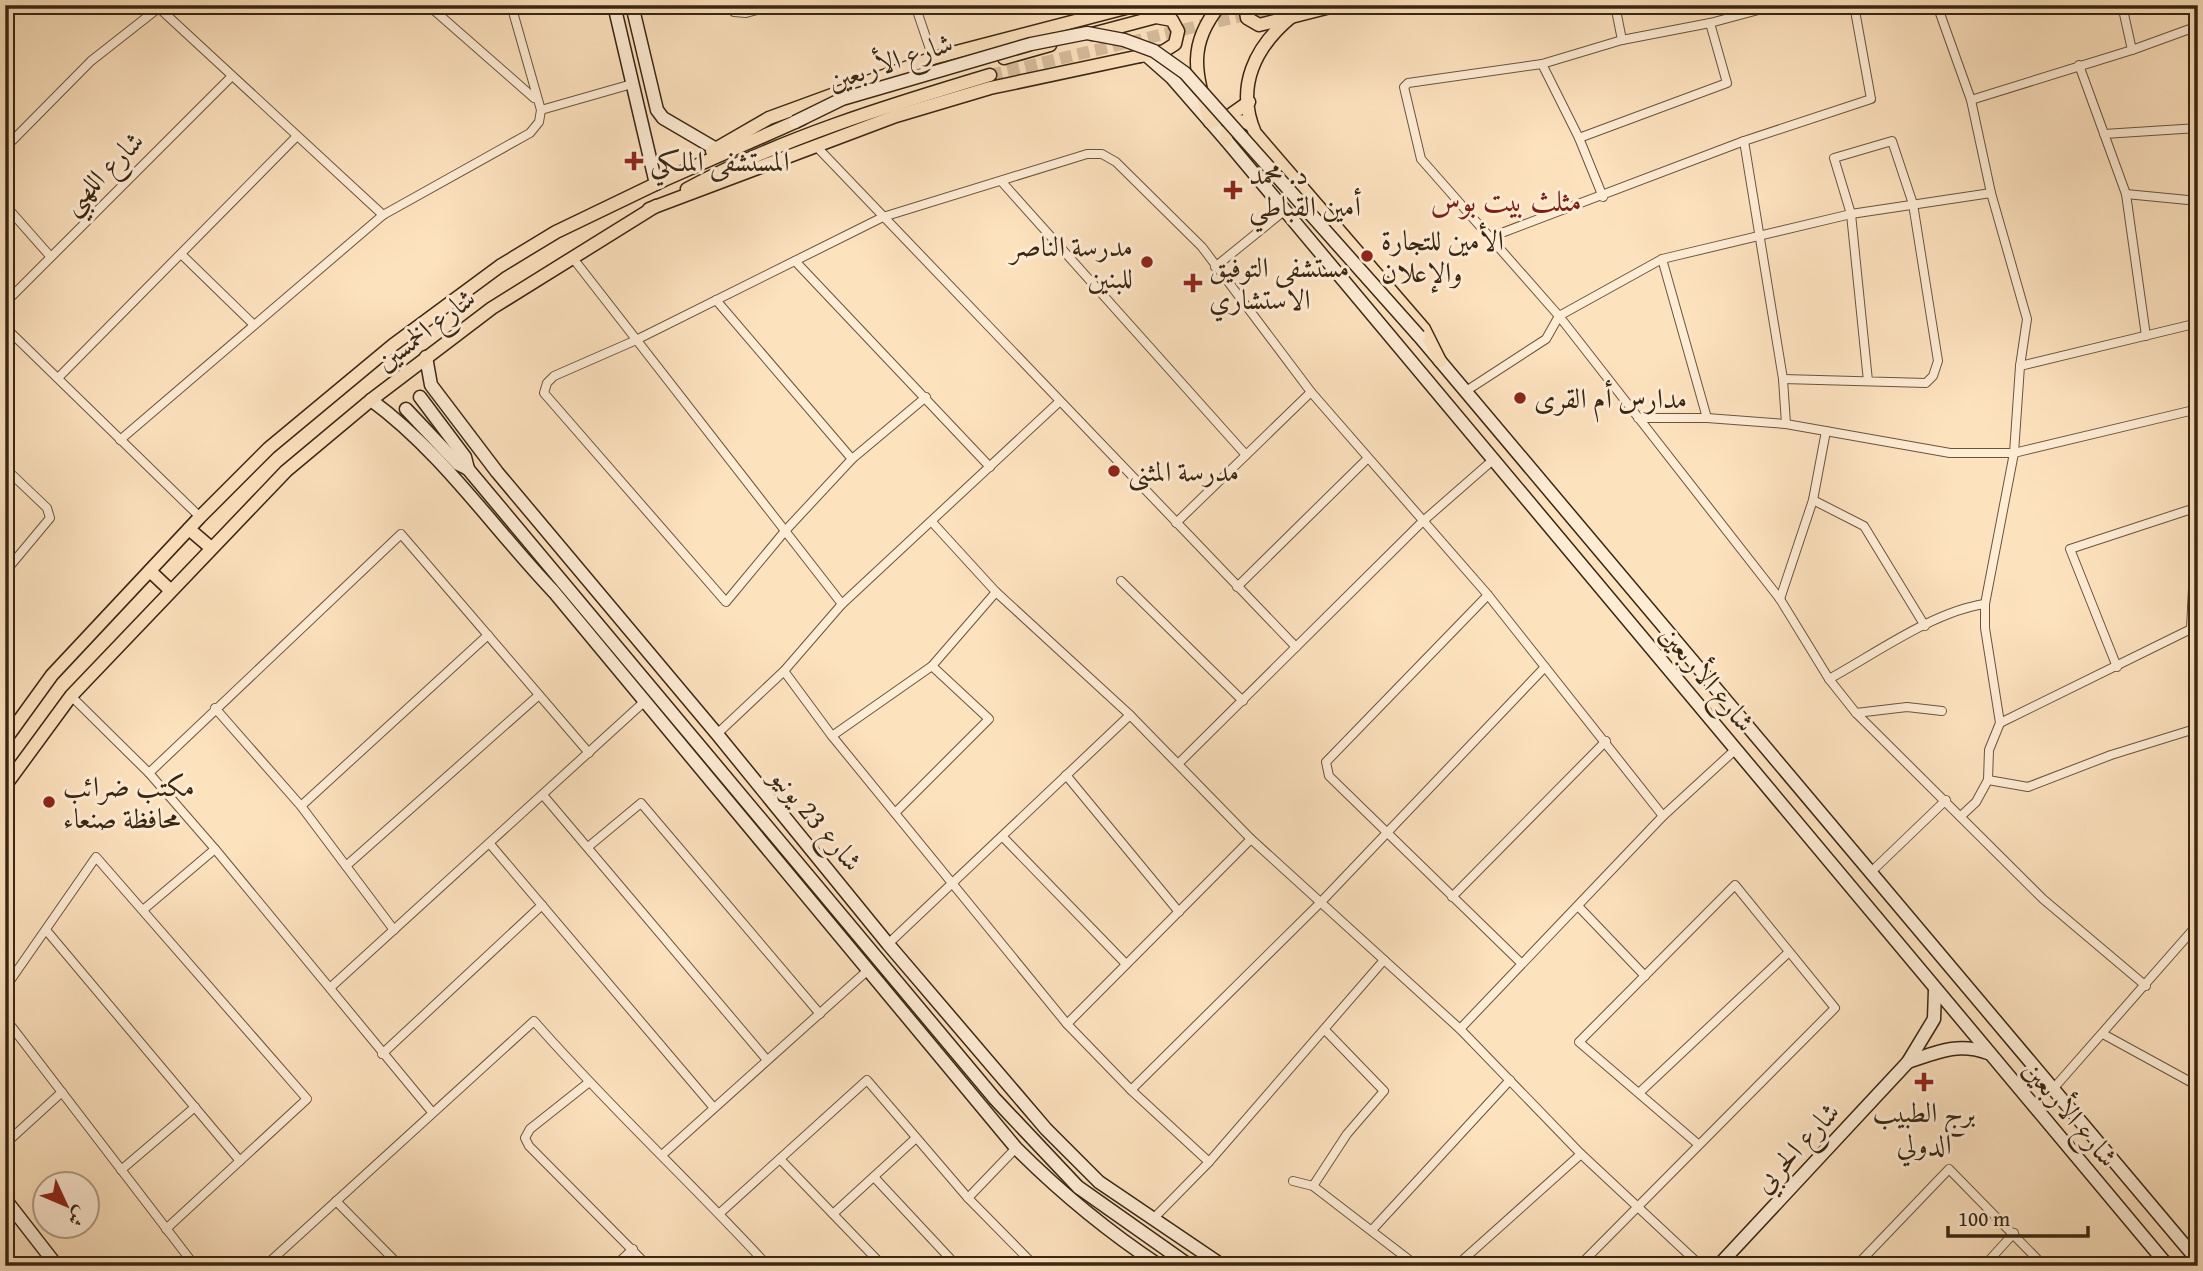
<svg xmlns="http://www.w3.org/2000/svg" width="2203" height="1271" font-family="'Gentium Book Plus',Amiri,serif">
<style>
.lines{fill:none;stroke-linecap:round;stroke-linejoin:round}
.primary-tunnel{stroke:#d6bc9c;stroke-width:12;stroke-dasharray:12 6;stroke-linecap:butt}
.street-casing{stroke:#69553d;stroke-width:10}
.secondary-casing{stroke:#382612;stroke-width:15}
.primary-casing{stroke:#382612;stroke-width:15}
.street{stroke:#feecd5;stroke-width:8}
.secondary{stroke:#feecd5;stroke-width:12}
.primary{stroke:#fde2be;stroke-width:12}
.secondary-bridge-casing{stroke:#382612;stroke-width:15;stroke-linecap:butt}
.secondary-bridge{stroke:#feecd5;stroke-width:12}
.poi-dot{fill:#8f2418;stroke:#feecd5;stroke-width:2.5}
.labels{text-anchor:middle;stroke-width:6;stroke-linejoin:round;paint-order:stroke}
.street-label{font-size:28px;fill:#382612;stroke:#feecd5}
.poi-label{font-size:28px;fill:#382612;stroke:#feecd5;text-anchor:start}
.neighbourhood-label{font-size:30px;fill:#7a1f14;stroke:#feecd5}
</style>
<rect width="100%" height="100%" fill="#fde2be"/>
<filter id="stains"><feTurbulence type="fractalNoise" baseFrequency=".00286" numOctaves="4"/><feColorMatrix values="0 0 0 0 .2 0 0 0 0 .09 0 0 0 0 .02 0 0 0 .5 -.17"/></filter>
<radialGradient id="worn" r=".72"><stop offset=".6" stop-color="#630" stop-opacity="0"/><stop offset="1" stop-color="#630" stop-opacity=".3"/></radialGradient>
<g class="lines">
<path class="primary-tunnel" d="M990 75 1288 5"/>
<defs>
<g id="street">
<path d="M428 5 534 98"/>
<path d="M729 5 734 12 746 13 775 5"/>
<path d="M915 5 933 58"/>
<path d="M1615 5 1622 40"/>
<path d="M1777 5 1710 23 1622 40 1542 64 1408 83 1404 87 1421 159 1559 316 1780 599 1829 679 1856 713 2043 899 2146 986"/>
<path d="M1937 5 1971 100 1991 193 2027 319 2020 366 2014 453 1985 604V628L2000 723 1989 750 1988 780 1976 802 1961 816"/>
<path d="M2122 5 2132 50"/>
<path d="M159 8 383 215"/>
<path d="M1542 64 1579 138 1603 197"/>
<path d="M2079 65 2126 194 2146 336"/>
<path d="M1971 100 2132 50 2198 26"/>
<path d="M541 110 632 84"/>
<path d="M2104 134 2198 128"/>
<path d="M1579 138 1727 83 1710 23"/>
<path d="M1744 141 1783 379 1786 424"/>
<path d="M815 145 1296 647"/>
<path d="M5 148 91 61 161 6"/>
<path d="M1002 182 1246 455"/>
<path d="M2126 194 2198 201"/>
<path d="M5 205 50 256"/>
<path d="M1491 237 1744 141 1871 99 1854 5"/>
<path d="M181 254 254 325"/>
<path d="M572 257 842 604"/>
<path d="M1662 259 1707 418"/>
<path d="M795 261 990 467"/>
<path d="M1215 267 1284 211"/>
<path d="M716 300 852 459"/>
<path d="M5 303 232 76"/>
<path d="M5 327 200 517"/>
<path d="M2020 366 2198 323"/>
<path d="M58 378 297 136"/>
<path d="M1783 379 1926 383 1933 376 1938 361 1913 204 1892 141 1834 158 1851 214 1868 381"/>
<path d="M1466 391 1546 339 1559 316 1662 259 1851 214 1991 193"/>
<path d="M926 397 852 459 785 531 726 602 544 393 547 383 554 376 634 341 883 217 1087 154H1102L1116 162 1202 247 1311 392 1488 595 1663 816"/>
<path d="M1638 418H1707L1786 424 1950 453H2014L2198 409"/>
<path d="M120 440 383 215 530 133 539 122 541 110 511 5"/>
<path d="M5 468 47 508 50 518 5 572"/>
<path d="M1813 500 1864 526 1925 626"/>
<path d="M932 522 996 592 1130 715 1251 839 1460 1029 1581 1154 1701 1266"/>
<path d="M1176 523 1311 392"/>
<path d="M1121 581 1243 701"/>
<path d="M1237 587 1367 459"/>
<path d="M1488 595 1326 762 1329 776 1521 963"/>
<path d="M1780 599 1813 500 1826 431"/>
<path d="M2117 667 2070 549 2198 507"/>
<path d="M784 671 832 736 1067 1024 1131 1090 1209 1162"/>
<path d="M1829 679C1875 654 1934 611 1985 604"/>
<path d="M71 696 149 773 215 849 432 1112"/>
<path d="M215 708 301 806 394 930"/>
<path d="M1856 713 1907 707 1942 711"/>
<path d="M2000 723 2191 629 2197 507"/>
<path d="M717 734 784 671 842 604 1059 402"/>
<path d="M832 736 932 666 996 592"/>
<path d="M1179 763 1422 522 1494 459"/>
<path d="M149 773 401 534 589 753"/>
<path d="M1066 775 1179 912"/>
<path d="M1988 780 2028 787 2111 755 2198 728"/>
<path d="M543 795 767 1060"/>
<path d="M301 806 488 635"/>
<path d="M895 813 989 719 932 666"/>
<path d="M1003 837 1126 964"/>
<path d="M490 844 714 1108"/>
<path d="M588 847 641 803 820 1014"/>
<path d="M346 866 539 695"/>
<path d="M1870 873 1946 800"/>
<path d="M1452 897 1606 741"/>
<path d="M1578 906 1645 976"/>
<path d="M143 910 215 849"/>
<path d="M46 930 240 1161"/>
<path d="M888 944 1130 715"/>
<path d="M331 987 645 701"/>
<path d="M5 988 96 857 307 1099 166 1229"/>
<path d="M5 1018 195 1266"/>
<path d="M1067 1024 1251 839"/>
<path d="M1460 1029 1663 816 1736 749"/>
<path d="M2103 1034 2198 1086"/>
<path d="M382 1054 542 905"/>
<path d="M588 1083 530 1129 525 1138 529 1146 648 1266"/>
<path d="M2053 1089 2198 924"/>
<path d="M1131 1090 1320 903 1545 667"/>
<path d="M1639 1093 1789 952"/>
<path d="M5 1144 62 1092"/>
<path d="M662 1155 867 971"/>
<path d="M780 1159 883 1266"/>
<path d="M121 1170 195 1107"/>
<path d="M874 1177 957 1266"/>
<path d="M1293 1181 1313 1186 1417 1266"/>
<path d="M1313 1186 1347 1134 1384 1091 1325 1030"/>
<path d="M968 1198 1016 1148"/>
<path d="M336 1201 400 1266"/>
<path d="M720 1213 867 1080 968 1198 1035 1266"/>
<path d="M833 1214 916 1138"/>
<path d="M1153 1219 1209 1162 1384 960"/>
<path d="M1372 1230 1510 1080"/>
<path d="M265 1266 534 1021C608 1106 692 1183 768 1266"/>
<path d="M615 1266 633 1249"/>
<path d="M1456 1266 1581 1154"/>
<path d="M1579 1266 1835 1008 1735 885 1579 1042 1699 1145"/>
<path d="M1856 1266 1949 1169 2044 1266"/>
<path d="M1984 1266 2014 1233"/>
</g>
<g id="secondary">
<path d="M614 5 656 184"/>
<path d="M632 5 657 110 663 118 716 149"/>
<path d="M1139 56 1146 55 1172 78 1226 140 2168 1266"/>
<path d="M1419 336 2198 1261"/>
<path d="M426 357 431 385 497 472 717 734 888 944 1046 1129 1099 1182 1223 1266"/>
<path d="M420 397 465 457 468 469"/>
<path d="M371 400C443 453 493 528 554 592L1016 1148C1061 1193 1107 1231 1160 1266"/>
<path d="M406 409 458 464 468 469 995 1099 1078 1187 1190 1266"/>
<path d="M1908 1062C1937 1052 1958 1042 1988 1053"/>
<path d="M5 1199 57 1266"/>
<path d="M1718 1266 1908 1062 1934 1019 1935 990"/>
</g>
<g id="primary">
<path d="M1220 5C1186 46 1196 75 1210 122L1229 116 1249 102"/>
<path d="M1245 5 1247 18 1259 25 1338 5"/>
<path d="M1291 17C1255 47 1235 87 1255 133L1424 329 1440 361"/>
<path d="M1004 58 1050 45"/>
<path d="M1226 140C1225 125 1238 116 1251 125"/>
<path d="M712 151 769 118 933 58 1137 5"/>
<path d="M687 189C782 138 887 106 990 75"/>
<path d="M649 209 896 116 990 88 1164 51 1175 44 1178 31 1172 20 1156 17 1092 34"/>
<path d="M189 529 210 547"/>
<path d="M150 571 170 590"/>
<path d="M5 740 52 675 200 517 269 448 393 345 500 266 556 232 664 180 802 119"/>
<path d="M5 786 71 696 286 471 371 400 492 308 656 206"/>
</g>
</defs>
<use href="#street" class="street-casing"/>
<use href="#secondary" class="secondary-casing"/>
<use href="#primary" class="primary-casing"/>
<use href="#street" class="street"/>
<use href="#secondary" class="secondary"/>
<use href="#primary" class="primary"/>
<defs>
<path id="secondary-bridge" d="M795 122 842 99 1031 44 1087 33 1124 40 1154 51 1185 73 1419 336"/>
</defs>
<use href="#secondary-bridge" class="secondary-bridge-casing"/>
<use href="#secondary-bridge" class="secondary-bridge"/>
</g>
<g class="poi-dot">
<path d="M630.5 150.5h7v7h7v7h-7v7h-7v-7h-7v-7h7z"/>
<path d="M1229.5 179.5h7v7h7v7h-7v7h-7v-7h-7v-7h7z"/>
<circle cx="1367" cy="256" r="7"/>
<circle cx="1147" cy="262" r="7"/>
<path d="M1189.5 272.5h7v7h7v7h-7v7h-7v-7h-7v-7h7z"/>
<circle cx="1520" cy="398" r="7"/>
<circle cx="1114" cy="471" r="7"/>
<circle cx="49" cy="802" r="7"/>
<path d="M1920.5 1071.5h7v7h7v7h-7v7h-7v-7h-7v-7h7z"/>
</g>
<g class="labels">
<g class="street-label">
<text transform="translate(890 61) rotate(-18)" y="10">شارع الأربعين</text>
<text transform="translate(102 172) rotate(-45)" y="10">شارع اللهبي</text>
<text transform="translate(425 329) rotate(-37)" y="10">شارع الخمسين</text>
<text transform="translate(1708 678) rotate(50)" y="10">شارع الأربعين</text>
<text transform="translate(817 819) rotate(50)" y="10">شارع 23 يونيو</text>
<text transform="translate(2071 1113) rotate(50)" y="10">شارع الأربعين</text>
<text transform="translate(1796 1147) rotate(-47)" y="10">شارع الحربي</text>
</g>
<g class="poi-label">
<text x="650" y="171">المستشفى الملكي</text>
<text x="1249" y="184">د. محمد<tspan x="1249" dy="32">أمين القباطي</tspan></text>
<text x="1381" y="250">الأمين للتجارة<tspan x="1381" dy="32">والإعلان</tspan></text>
<text x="1133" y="256" text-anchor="end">مدرسة الناصر<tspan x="1133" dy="32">للبنين</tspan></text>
<text x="1209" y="277">مستشفى التوفيق<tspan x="1209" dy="32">الاستشاري</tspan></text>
<text x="1534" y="408">مدارس أم القرى</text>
<text x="1128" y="481">مدرسة المثنى</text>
<text x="63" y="796">مكتب ضرائب<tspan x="63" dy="32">محافظة صنعاء</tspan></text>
<text x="1924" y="1122" text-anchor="middle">برج الطبيب<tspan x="1924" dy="32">الدولي</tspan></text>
</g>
<g class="neighbourhood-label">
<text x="1506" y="211">مثلث بيت بوس</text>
</g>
</g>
<rect width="2203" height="1271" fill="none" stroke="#fde2be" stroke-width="28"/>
<rect x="7" y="7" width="2189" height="1257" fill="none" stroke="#382612" stroke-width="3.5"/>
<rect x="14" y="14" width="2175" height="1243" fill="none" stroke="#382612" stroke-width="2"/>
<g transform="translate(66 1205) rotate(134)"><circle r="33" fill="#feecd5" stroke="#af9d87" stroke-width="2"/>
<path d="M0-5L12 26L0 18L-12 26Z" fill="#8f2418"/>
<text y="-10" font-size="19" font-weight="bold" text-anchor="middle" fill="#382612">ش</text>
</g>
<path d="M1948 1226v10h140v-10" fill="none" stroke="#382612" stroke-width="3.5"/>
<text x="1958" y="1226" font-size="21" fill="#382612" stroke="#feecd5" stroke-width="5" paint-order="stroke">100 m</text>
<rect width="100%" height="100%" filter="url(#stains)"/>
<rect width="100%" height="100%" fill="url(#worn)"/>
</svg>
